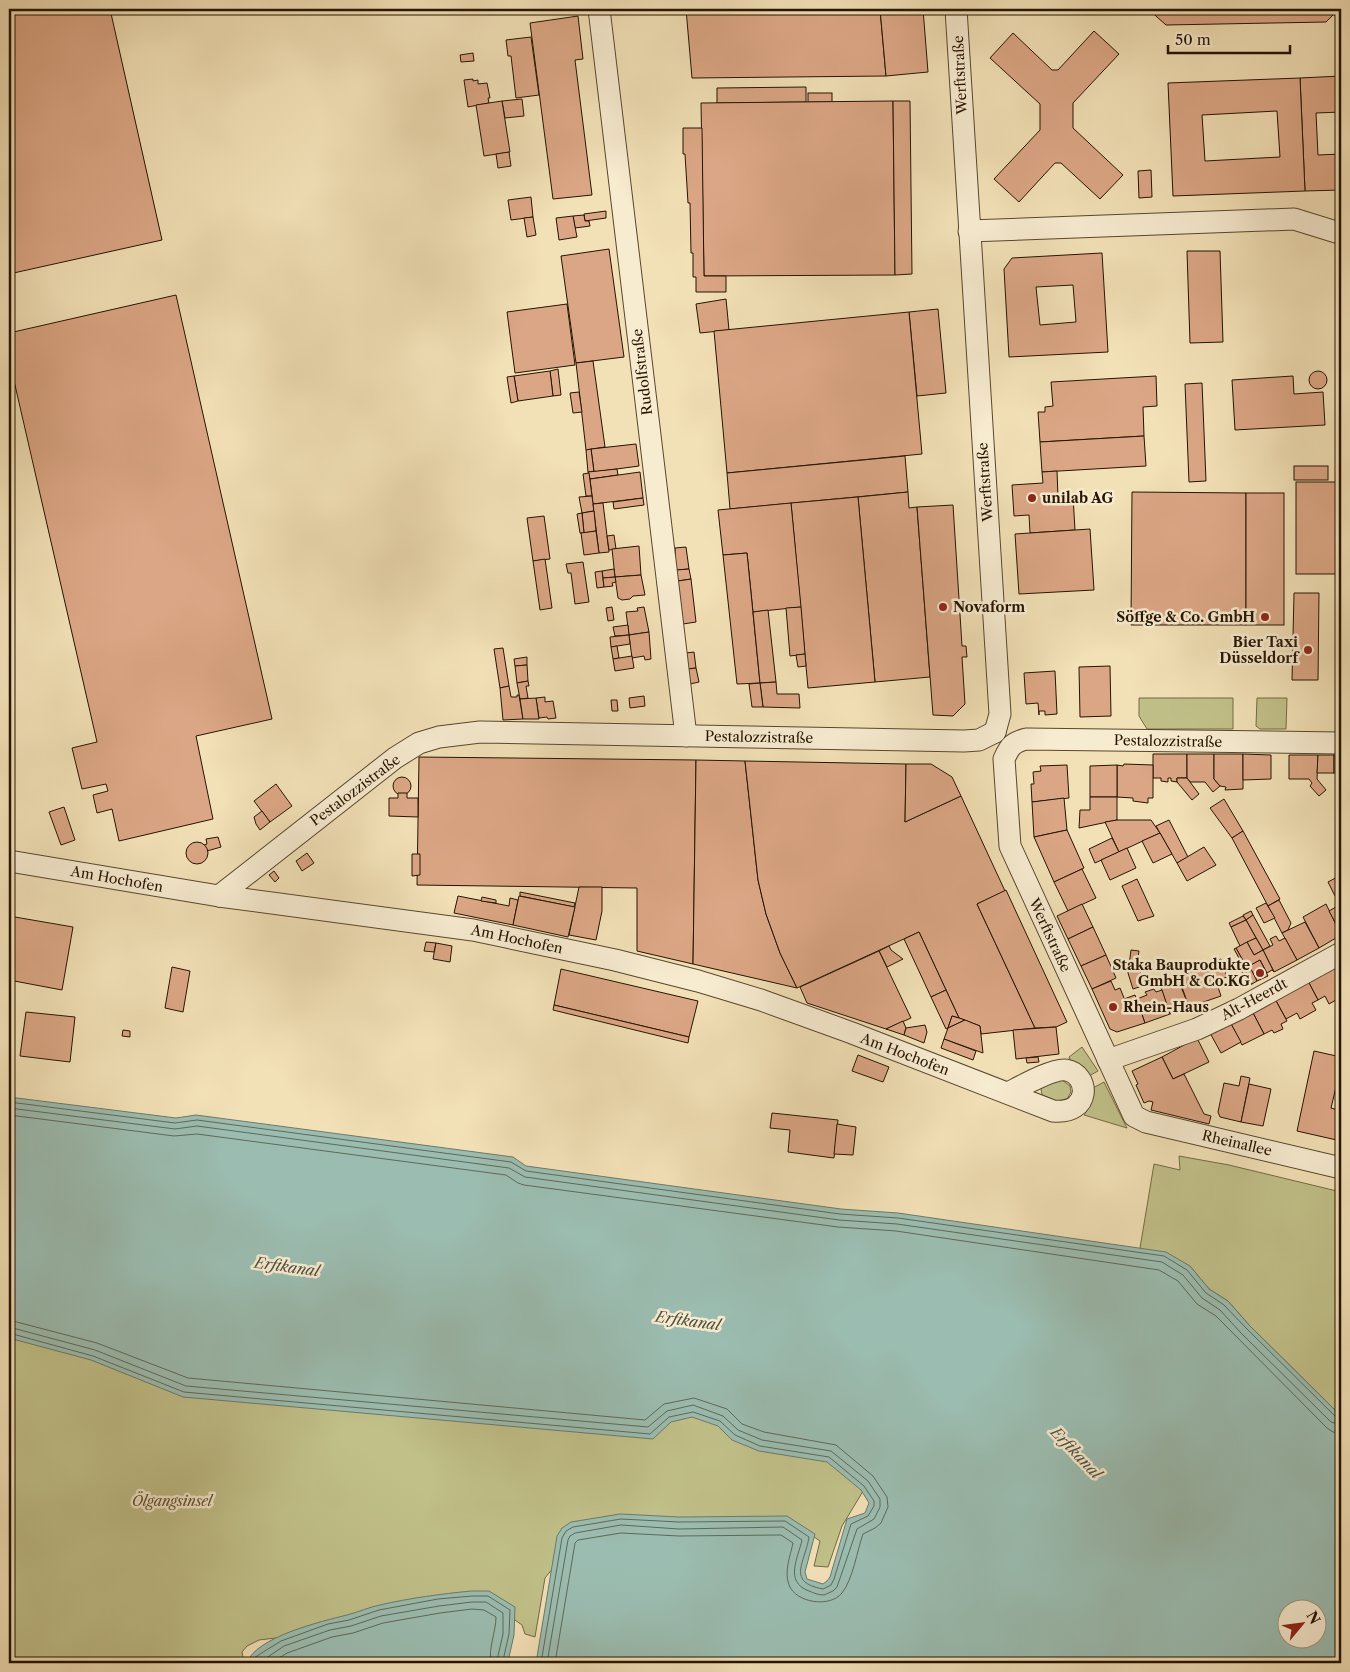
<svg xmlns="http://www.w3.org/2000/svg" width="1350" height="1672" font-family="'Libre Caslon Text',serif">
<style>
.green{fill:#c1c089;stroke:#736a44}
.water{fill:#9bbdb1;stroke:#6c796a;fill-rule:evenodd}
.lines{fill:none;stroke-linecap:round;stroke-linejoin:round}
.shore{stroke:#606858;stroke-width:1}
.building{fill:#dba685;stroke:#251400;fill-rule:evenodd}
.minor-casing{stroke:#58472e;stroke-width:23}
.minor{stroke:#f7ebd0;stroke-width:21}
.poi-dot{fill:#8f2418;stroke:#f7ebd0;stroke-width:2}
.labels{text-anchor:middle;stroke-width:5;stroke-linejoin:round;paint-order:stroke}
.street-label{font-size:14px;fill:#251400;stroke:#f7ebd0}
.poi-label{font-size:14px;font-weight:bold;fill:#251400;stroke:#f7ebd0;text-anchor:start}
.park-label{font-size:14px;font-style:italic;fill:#5c5030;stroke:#f7ebd0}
.water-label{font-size:15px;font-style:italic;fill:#4e4f3e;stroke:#f7ebd0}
</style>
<rect width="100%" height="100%" fill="#f2e0b6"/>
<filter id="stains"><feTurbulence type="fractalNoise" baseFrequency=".004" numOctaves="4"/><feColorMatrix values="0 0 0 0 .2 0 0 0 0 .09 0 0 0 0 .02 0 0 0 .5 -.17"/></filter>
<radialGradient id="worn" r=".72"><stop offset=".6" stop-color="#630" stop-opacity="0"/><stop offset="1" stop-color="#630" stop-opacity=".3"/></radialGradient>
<g class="green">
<path d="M1139 698H1233V729H1147L1139 716Z"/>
<path d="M1257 698H1287L1286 729H1260L1256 726Z"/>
<path d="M1082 1047 1098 1071 1089 1076 1071 1062 1069 1057Z"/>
<path d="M1062 1080 1070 1086 1071 1092 1066 1101 1059 1102 1042 1095 1041 1089 1043 1086Z"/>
<path d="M1104 1082 1127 1128 1084 1115 1091 1103 1093 1088Z"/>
<path d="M1179 1156 1229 1165 1341 1192V1416L1249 1325 1228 1301 1209 1289 1190 1266 1140 1248 1154 1164 1180 1170Z"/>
<path d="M9 1311 651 1396 874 1473 842 1526 828 1567 814 1566 820 1541 808 1533 558 1562 545 1578 535 1637 525 1634 522 1625 505 1613 463 1615 259 1640 247 1646 242 1652 244 1663H9Z"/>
</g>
<g class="water">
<path d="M9 1097 176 1118 196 1115 513 1157 526 1166 841 1209 898 1213 1166 1252 1190 1266 1209 1289 1228 1301 1249 1325 1341 1416V1663H536L557 1536 562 1528 571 1522 620 1514 679 1517 787 1516 815 1534 805 1572 807 1579 823 1584 827 1581 830 1577 847 1519 865 1513 869 1503 861 1490 827 1462 759 1451 732 1440 718 1426 692 1417 671 1422 653 1439 183 1397 91 1360 9 1338ZM1288 1610H1318V1640H1288Z"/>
<path d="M471 1591H489L515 1607 514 1635 509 1657 510 1663H247C255 1637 323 1621 347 1615 359 1612 369 1607 380 1605 410 1598 441 1594 471 1591Z"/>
</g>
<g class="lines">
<g class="shore">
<path d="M9 1102 175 1123 197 1120 511 1162 526 1171 840 1214 898 1218 1164 1256 1187 1270 1206 1293 1224 1305 1246 1328 1336 1417 1341 1419"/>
<path d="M9 1108 175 1129 197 1126 509 1168 525 1177 839 1220 897 1224 1162 1262 1183 1275 1202 1298 1220 1310 1241 1333 1331 1422 1341 1425"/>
<path d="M9 1115 174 1136 197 1134 506 1175 518 1183 524 1185 838 1227 896 1231 1159 1270 1178 1281 1197 1304 1216 1316 1327 1428 1333 1432 1341 1433"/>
<path d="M9 1320 97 1343 188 1378 645 1420 664 1404 694 1398 727 1409 742 1424 764 1432 836 1445 873 1476 887 1497 888 1507 881 1523 875 1528 863 1534C857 1551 853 1579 842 1593 830 1608 796 1603 789 1585 784 1571 790 1557 793 1543L781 1535 679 1536 621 1533 578 1540 575 1543 555 1663"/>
<path d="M9 1327 95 1350 186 1386 648 1427 667 1411 693 1405 723 1416 738 1430 762 1440 831 1451 868 1481 880 1499V1507L874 1519 857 1529 837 1587 833 1591 824 1595C818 1595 814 1593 809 1591 784 1582 798 1558 802 1540L783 1527 679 1529 621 1525 575 1533 570 1536 568 1540 547 1663"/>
<path d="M9 1333 93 1356 184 1392 650 1434 669 1417 693 1412 720 1421 735 1435 760 1446 829 1457 864 1486 874 1501V1506L868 1516 851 1524 834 1579 831 1585 823 1589C786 1582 805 1563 809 1537L785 1521 679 1522 621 1519 573 1527 566 1531 562 1538 541 1663"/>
<path d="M252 1663 254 1658 260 1654 281 1641 328 1624 349 1620 379 1610 438 1599 472 1596H488L510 1610 509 1634 504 1656 505 1663"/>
<path d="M259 1663 284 1646 330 1630 351 1626 381 1616 439 1606 472 1602H486L503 1613V1634L498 1656 499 1663"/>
<path d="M271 1663 287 1653 332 1637 353 1633 383 1623 440 1613 472 1609 484 1610 496 1617C496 1632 488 1648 491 1663"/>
</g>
</g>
<g class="building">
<path d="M9 9H110L162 240 9 274Z"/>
<path d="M686 9H880L886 76 692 78Z"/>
<path d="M880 9H923L928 72 886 76Z"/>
<path d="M1148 9H1339L1326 22 1166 25Z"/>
<path d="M578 16 583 59 575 60 592 195 553 199 530 23Z"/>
<path d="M1094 31 1119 54 1073 103V128L1123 175 1100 199 1061 163H1055L1019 202 994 179 1040 130V104L990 58 1013 33 1052 70H1058Z"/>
<path d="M531 37 539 95 516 98 511 56H508L506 40Z"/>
<path d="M473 53 474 61 461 62 460 55Z"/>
<path d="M1341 76V112L1316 113 1318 155 1341 154V190L1305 191 1300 78Z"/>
<path d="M1300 78 1305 191 1173 196 1168 83ZM1277 111 1280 157 1205 161 1202 115Z"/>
<path d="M473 79V81L478 80V84L487 83 490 98H488L489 103 468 107 464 80Z"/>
<path d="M806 87V102L717 103V88Z"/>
<rect x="808" y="93" width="24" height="9"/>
<path d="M522 99 524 116 505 118 502 101Z"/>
<path d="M502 101 510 152 484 156 476 105Z"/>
<path d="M893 101 895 275 704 276 701 103Z"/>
<path d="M893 101H910L912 274 895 275Z"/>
<path d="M683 128H702L704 276H726V292H696V277H693V253H691L690 203H688L685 154H683Z"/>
<path d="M509 152 511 166 498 168 496 154Z"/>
<path d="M1151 170 1152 197 1139 198 1138 171Z"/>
<path d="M531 197 533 217 511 220 508 200Z"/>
<path d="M606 211V218L585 221 584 214Z"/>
<path d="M584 215 585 221H589L590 226 575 228 573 216Z"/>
<path d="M573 216 577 237 559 240 556 218Z"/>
<path d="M533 217 536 235 527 237 524 218Z"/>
<path d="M609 249 624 357 576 363 561 256Z"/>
<path d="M1187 251H1220L1223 342 1190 343Z"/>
<path d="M1102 253 1108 352 1009 357 1004 269 1012 258ZM1073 285 1076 322 1040 325 1036 287Z"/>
<path d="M176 295 272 719 196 736 213 819 119 841 112 809 97 813 93 795 108 791 106 784 82 789 72 748 97 742 9 359V333Z"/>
<path d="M726 299 729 330 700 333 696 304Z"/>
<path d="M567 304 575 365 515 373 507 312Z"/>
<path d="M938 309 946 393 917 396 909 312Z"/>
<path d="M909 312 922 454 727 473 714 331Z"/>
<path d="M593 361 605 447 586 450 576 363Z"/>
<path d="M558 369 561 395 553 396 550 371Z"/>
<path d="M550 371 553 396 518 401 514 376Z"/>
<circle cx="1318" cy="380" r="9"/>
<path d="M514 376 518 401 511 403 507 377Z"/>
<path d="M1156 376 1157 406 1143 407 1144 436 1040 442 1038 412H1045V407L1053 406 1051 382Z"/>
<path d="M1293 376 1294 394 1323 392 1325 425 1235 430 1232 380Z"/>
<path d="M1202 383 1206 481 1189 482 1185 384Z"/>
<path d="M579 392 582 412 573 413 570 393Z"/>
<path d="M1144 436 1146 466 1042 472 1040 442Z"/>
<path d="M636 444 639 466 594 472 591 449Z"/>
<path d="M591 449 594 472H588L586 450Z"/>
<path d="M905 456 908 492 730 509 727 473Z"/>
<rect x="1294" y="466" width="34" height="14"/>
<path d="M617 469 618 475 590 479 588 472Z"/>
<path d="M1057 471 1058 497 1073 496 1075 530 1030 533 1029 515 1014 516 1012 485 1043 483 1042 472Z"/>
<path d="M640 472 643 498 593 504 590 479Z"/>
<path d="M589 473 592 496H586L583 474Z"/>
<rect x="1296" y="482" width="45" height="92"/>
<path d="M908 492 909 508 917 507 930 677 875 682 858 497Z"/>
<path d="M1132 492 1246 493V625H1131Z"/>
<rect x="1246" y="493" width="38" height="132"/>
<path d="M592 496 594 511 582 513 579 497Z"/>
<path d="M858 497 875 682 808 688 791 503Z"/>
<path d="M643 498 644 505 614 509 613 502Z"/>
<path d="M603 503 609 552 599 553 593 504Z"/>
<path d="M791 503 801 607 753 612 747 553 723 555 718 510Z"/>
<path d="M953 505 962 646H966L967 657H962L965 704 953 716 933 715 917 507Z"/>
<path d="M594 511 596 531 584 533 582 513Z"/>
<path d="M582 513 584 533H580L577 514Z"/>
<path d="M544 516 550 559 533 561 527 518Z"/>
<path d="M1090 529 1094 590 1019 594 1015 534Z"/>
<path d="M596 531 599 553 584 555 581 533Z"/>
<path d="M614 535 616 549 609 550 607 536Z"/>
<path d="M639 546 641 575 615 577 612 549Z"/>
<path d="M686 547 689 569 676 570 675 548Z"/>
<path d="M747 553 760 683 737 684 723 555Z"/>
<path d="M545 559 552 608 540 610 533 561Z"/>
<path d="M583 562 589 602 575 604 571 573H568L566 564Z"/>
<path d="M614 569 615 577 603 578 602 571Z"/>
<path d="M689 569 691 579 678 581 676 570Z"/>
<path d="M602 571 604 587 597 588 595 572Z"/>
<path d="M641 575 645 595 633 596 630 599 622 600 618 598 615 577Z"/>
<path d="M615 577 616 582 612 583 613 586 604 587 603 578Z"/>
<path d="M691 579 696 622 683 624 678 581Z"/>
<path d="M1294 593H1319L1318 680H1292Z"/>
<path d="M612 607 614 620 608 621 606 608Z"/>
<path d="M644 607 649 632 629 635 626 612 638 611 637 608Z"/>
<path d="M801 607 805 654 790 656 786 608Z"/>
<path d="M768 610 776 682 760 683 753 612Z"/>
<path d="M628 625 629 635 615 636 613 627Z"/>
<path d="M649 632 651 659 645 660 644 656 632 658 629 635Z"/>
<path d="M629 635 630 644 611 647 610 637Z"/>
<path d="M617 646 619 658 613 659 611 647Z"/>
<path d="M503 648 509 686 500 688 494 649Z"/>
<path d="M694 652 696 668 688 669 686 653Z"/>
<path d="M805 654 806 666 798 667 796 655Z"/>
<path d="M632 656 634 668 615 671 613 659Z"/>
<path d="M527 657V665L515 666 514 659Z"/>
<path d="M527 665 528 681 517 683 515 666Z"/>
<path d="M1110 666 1111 716 1080 717 1079 667Z"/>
<path d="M696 668 699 682 690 684 688 669Z"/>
<path d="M1055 671 1057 714 1045 715V711H1039V715L1038 703 1026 704 1024 673Z"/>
<path d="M528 681 529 686H526L528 698 520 699 517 683Z"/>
<path d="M776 682 777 694H799L800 708 763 707 760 683Z"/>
<path d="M760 683 763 707H752L749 684Z"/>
<path d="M509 686 511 697H517V695H519L523 719 503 720 500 688Z"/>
<path d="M644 696 645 706 630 708 629 698Z"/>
<path d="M545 697V702L553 701 556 718 548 719 547 717 539 718 536 698Z"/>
<path d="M536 698 539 719H523L520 699Z"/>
<path d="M611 700H617L618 711H612Z"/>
<path d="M1153 754H1187V778H1177V782L1171 781V778H1168V782L1161 781V778H1153Z"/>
<path d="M1187 754H1214V779L1220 786 1213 792 1205 782H1190L1187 778Z"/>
<path d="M1214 754H1243V789L1225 790 1226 787 1220 786 1214 779Z"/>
<path d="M1243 754 1271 755V779L1243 780Z"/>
<path d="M1289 755H1318L1317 779 1326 790 1319 796 1310 786 1312 783 1309 779H1289Z"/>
<path d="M1318 755H1334V773H1317Z"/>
<rect x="1334" y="755" width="7" height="18"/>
<path d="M419 757 696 760 693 964 637 951V888L417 885Z"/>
<path d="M696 760 745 761 758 880 766 914 780 953 797 988 693 964Z"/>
<path d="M745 761 906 764 905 822 961 796 1005 891 977 904 1035 1028 981 1034 980 1026 959 1018 919 932 797 988 780 953 766 914 758 880Z"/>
<path d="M906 764H931L952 777 961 796 905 822Z"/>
<path d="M1124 764 1153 765V798H1148V803L1133 801V798L1117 797V765L1123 766Z"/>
<path d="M1067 765 1069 798 1032 802 1031 784H1034L1033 772 1041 771 1040 766Z"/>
<path d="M1117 765V797H1090V766Z"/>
<circle cx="402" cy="786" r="9"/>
<path d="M1177 778H1187L1199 794 1192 800 1177 782Z"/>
<path d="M276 784 292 806 270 822 254 801Z"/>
<path d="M398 793H407V798H418V817L389 816V798H398Z"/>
<path d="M1090 797H1117V820L1079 828 1080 810H1090Z"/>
<path d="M1064 798 1067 830 1034 837 1032 802Z"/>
<path d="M1224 799 1243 831 1232 838 1210 808Z"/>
<path d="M64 807 75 840 61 845 49 812Z"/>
<path d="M262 811 270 822 260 830 256 824 254 817Z"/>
<path d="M1117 820H1151L1160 833 1119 852 1105 822Z"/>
<path d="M1169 820 1188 857 1177 863 1156 826Z"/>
<path d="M1067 830 1084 868 1054 882 1034 837Z"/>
<path d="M1243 831 1280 899 1268 906 1232 838Z"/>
<path d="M1160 833 1172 854 1153 863 1142 841Z"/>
<path d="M218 837 221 847 207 851 204 845 207 844 206 839Z"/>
<path d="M1112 838 1119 852 1095 863 1089 849Z"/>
<circle cx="197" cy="853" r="11"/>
<path d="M1204 847 1216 865 1187 881 1177 863Z"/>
<path d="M1127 848 1136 868 1110 880 1101 860Z"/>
<path d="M307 853 314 863 302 871 296 861Z"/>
<path d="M412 854H420V875L412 876Z"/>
<path d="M1082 869 1096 898 1068 911 1054 882Z"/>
<path d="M274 871 279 878 275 882 269 875Z"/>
<path d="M1341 875V893L1335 896 1328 882Z"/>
<path d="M1137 879 1154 916 1138 921 1122 886Z"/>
<path d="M579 887H602V911L596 940 569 935Z"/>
<path d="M1006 890 1067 1022 1056 1027 1035 1028 977 904Z"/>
<path d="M520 892 575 903 574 907 520 896Z"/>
<path d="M458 896 509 906 510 898 518 900 513 925 454 913Z"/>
<path d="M519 896 575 907 568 937 513 925Z"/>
<path d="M482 897 496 900V903L481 901Z"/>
<path d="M1279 900 1291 923 1288 930 1282 933 1268 906Z"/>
<path d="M1266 903 1275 918 1264 923 1256 908Z"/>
<path d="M1082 904 1093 927 1068 939 1057 916Z"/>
<path d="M1326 904 1341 935 1319 948 1303 917Z"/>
<path d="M1341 904V933L1329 911Z"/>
<path d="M1251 911 1253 915 1246 920 1243 915Z"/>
<path d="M1253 915 1270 946 1263 950 1246 920Z"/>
<path d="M9 916 73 927 62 990 9 980Z"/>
<path d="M1243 916 1246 920 1231 927 1229 923Z"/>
<path d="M1246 920 1256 938 1240 946 1231 927Z"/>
<path d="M1305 922 1319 948 1297 960 1282 933Z"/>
<path d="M1093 927 1106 955 1081 966 1068 939Z"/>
<path d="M919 932 946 990 931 997 904 939Z"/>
<path d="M1276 936 1279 941 1285 938 1297 960 1274 972 1263 950 1273 945 1270 939Z"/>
<path d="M1256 938 1263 950 1254 955 1247 942Z"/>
<path d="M426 942 436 943 434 952 424 951Z"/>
<path d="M1247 942 1254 955 1263 950 1274 972 1272 970 1267 973 1260 960 1247 968 1236 948Z"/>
<path d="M436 943 452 946 450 962 433 959Z"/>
<path d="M889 946 891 950 903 959 887 967 879 951Z"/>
<path d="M1236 948 1247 968 1245 969 1234 949Z"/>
<path d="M1131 950 1139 951 1137 964 1145 985 1133 989 1128 973Z"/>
<path d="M879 951 911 1018 886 1029 807 1003 800 987Z"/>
<path d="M1106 955 1116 978 1092 989 1081 966Z"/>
<path d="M1221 959 1227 977 1216 981 1221 996 1189 1007 1178 976 1210 965 1209 963Z"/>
<path d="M1260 960 1268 976 1257 981 1249 966Z"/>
<path d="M1341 963V997L1329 1004 1325 996 1318 1000 1308 981Z"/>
<path d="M172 967 190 971 183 1012 165 1008Z"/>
<path d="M1250 967 1257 981 1252 984 1245 969Z"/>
<path d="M1244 968 1252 984 1249 986 1241 970Z"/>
<path d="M561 969 698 1001 689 1037 554 1005Z"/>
<path d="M1178 979 1189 1007 1170 1014 1160 985Z"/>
<path d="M1111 981 1115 990 1120 988 1128 1008 1139 1005 1145 1023 1117 1032 1110 1029 1092 989Z"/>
<path d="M1308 981 1318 1000 1312 1003 1316 1010 1300 1019 1297 1013 1286 1019 1275 999Z"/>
<path d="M1154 989 1156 992 1162 990 1170 1014 1145 1023 1137 999 1147 995 1145 992Z"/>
<path d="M946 990 959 1018 952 1016 948 1028 946 1029 931 997Z"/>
<path d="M1135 995 1139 1005 1128 1008 1124 999Z"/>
<path d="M1275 999 1287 1021 1281 1024 1283 1029 1274 1033 1272 1030 1264 1034 1252 1011Z"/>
<path d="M554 1005 689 1037 688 1043 553 1010Z"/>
<path d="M1252 1011 1264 1034 1242 1045 1230 1022Z"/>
<path d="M26 1012 75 1017 70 1062 20 1056Z"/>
<path d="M952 1016 959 1018 965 1020 948 1028Z"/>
<path d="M965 1020 980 1026 983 1053 944 1039 948 1028Z"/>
<path d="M903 1021 906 1028 904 1035 886 1029Z"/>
<path d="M1230 1022 1241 1042 1221 1053 1210 1033Z"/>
<path d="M925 1025 927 1032 924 1043 904 1035 906 1028Z"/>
<path d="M1056 1027 1059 1054 1016 1059 1013 1030Z"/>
<path d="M123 1030 130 1031V1037L122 1036Z"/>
<path d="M1197 1038 1209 1062 1173 1079 1162 1057Z"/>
<path d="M944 1039 976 1051 973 1060 941 1048Z"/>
<path d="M1314 1051 1341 1057V1088L1336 1087 1331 1108 1341 1111V1141L1297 1131Z"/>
<path d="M858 1055 889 1067 883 1082 852 1071Z"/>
<path d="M1038 1057 1039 1062 1027 1063 1026 1058Z"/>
<path d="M1162 1057 1173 1079 1184 1074 1204 1114 1211 1116 1209 1124 1151 1110 1153 1102 1149 1101 1144 1103 1136 1085 1138 1084 1132 1071Z"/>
<path d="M1241 1076 1250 1078 1241 1122 1220 1117 1218 1112 1224 1083 1239 1086Z"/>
<path d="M1249 1084 1271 1089 1263 1126 1241 1122Z"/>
<path d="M772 1113 838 1120 834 1158 788 1152 790 1130 770 1128Z"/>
<path d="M837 1124 856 1127 853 1155 834 1154Z"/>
</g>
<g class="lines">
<defs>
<g id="minor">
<path d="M599 9 686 736"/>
<path d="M956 9 1000 714 995 732"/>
<path d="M969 231 1294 219 1336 232"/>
<path d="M1341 743 1026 739C1012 743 1010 746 1004 759L1010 846 1134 1116 1146 1122 1341 1168"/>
<path d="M9 861 219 896 473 930 615 960 698 981 761 1000 852 1033 1053 1111C1092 1115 1090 1074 1066 1070 1053 1068 1020 1087 1008 1093"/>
<path d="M219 896 395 758 419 743 439 737 480 732 964 741 979 740 995 732"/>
<path d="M1108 1060 1197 1029 1239 1009 1341 953"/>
</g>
</defs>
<use href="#minor" class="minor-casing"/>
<use href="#minor" class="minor"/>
</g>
<g class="poi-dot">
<circle cx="1032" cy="498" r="5"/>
<circle cx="943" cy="607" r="5"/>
<circle cx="1265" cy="617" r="5"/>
<circle cx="1308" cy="650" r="5"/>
<circle cx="1260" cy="973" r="5"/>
<circle cx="1113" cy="1007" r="5"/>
</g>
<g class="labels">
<g class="street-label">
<text transform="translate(960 75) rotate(-93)" y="5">Werftstraße</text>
<text transform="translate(642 372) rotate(-97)" y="5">Rudolfstraße</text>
<text transform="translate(985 482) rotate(-94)" y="5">Werftstraße</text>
<text transform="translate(759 737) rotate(1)" y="5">Pestalozzistraße</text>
<text transform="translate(1168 741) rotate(1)" y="5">Pestalozzistraße</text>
<text transform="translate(355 790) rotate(-37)" y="5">Pestalozzistraße</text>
<text transform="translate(117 879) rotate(10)" y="5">Am Hochofen</text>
<text transform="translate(1050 935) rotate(65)" y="5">Werftstraße</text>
<text transform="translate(517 939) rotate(12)" y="5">Am Hochofen</text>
<text transform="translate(1254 999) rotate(-28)" y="5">Alt-Heerdt</text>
<text transform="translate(905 1054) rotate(21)" y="5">Am Hochofen</text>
<text transform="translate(1237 1143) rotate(13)" y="5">Rheinallee</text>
</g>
<g class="poi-label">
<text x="1042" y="503">unilab AG</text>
<text x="953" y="612">Novaform</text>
<text x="1255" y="622" text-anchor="end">Söffge &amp; Co. GmbH</text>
<text x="1298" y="647" text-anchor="end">Bier Taxi<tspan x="1298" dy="16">Düsseldorf</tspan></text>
<text x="1250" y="970" text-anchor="end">Staka Bauprodukte<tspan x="1250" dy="16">GmbH &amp; Co.KG</tspan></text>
<text x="1123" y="1012">Rhein-Haus</text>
</g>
<g class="park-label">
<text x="172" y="1506">Ölgangsinsel</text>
</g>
<g class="water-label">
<text transform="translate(287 1267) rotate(8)" y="5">Erftkanal</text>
<text transform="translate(688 1321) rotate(8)" y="5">Erftkanal</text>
<text transform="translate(1076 1453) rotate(46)" y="5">Erftkanal</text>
</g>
</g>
<rect width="1350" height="1672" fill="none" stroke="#f2e0b6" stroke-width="30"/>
<rect x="10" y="10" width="1330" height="1652" fill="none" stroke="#251400" stroke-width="2.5"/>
<rect x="15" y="15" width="1320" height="1642" fill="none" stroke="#251400"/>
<g transform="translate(1302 1624) rotate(61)"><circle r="24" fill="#f7ebd0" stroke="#a3957d"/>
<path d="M0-4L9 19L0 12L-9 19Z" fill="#8f2418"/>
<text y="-8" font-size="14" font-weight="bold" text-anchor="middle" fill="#251400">N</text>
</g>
<path d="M1168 45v8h122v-8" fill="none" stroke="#251400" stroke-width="2.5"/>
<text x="1175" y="45" font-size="15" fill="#251400" stroke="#f7ebd0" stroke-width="4" paint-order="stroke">50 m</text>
<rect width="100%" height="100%" filter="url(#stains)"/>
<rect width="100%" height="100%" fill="url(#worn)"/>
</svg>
